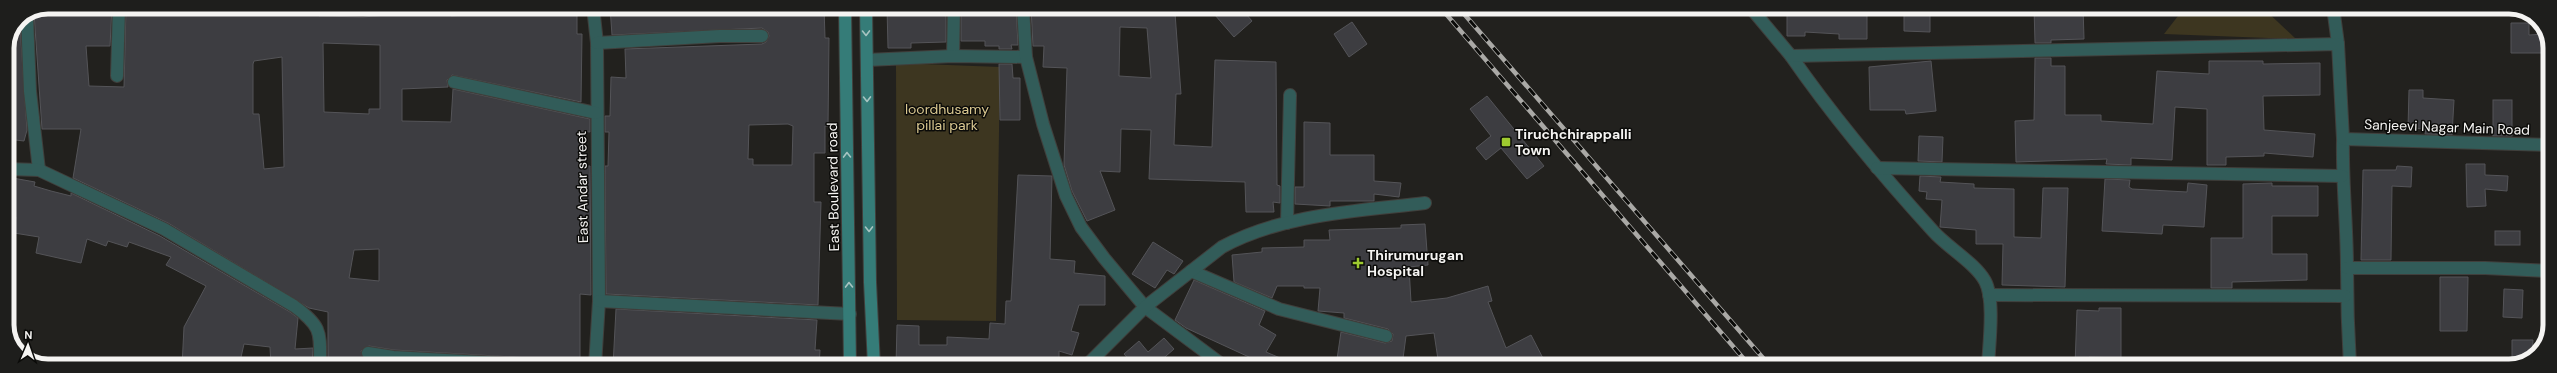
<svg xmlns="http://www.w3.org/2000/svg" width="2557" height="373" font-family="'DM Sans',sans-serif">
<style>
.green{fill:#3d3620}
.building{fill:#3d3d41;stroke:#545458;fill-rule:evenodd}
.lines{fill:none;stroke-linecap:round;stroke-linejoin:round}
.minor-casing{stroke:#403f3c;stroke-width:14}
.tertiary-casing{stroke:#403f3c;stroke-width:14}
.secondary-casing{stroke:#403f3c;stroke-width:14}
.minor{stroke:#325c59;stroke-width:12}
.tertiary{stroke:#325c59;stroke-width:12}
.secondary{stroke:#357c78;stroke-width:12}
.rail-casing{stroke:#aaa9a6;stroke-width:4.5}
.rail{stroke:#0b0b09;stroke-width:3;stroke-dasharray:9;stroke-linecap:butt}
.oneway{stroke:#a8c4c1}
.poi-dot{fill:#9eca2f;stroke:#0b0b09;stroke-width:1.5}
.labels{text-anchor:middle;stroke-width:3;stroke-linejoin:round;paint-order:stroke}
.park-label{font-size:14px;fill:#dac891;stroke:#0b0b09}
.street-label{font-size:14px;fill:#f5f4f2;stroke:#0b0b09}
.poi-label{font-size:14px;font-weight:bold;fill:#f5f4f2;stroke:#0b0b09;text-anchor:start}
.rim{fill:none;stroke:#f5f4f2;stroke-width:5}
</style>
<rect width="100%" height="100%" fill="#22211e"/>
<g class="green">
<path d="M2185 7H2262L2296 39 2164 34Z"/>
<path d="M896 63 1000 67 996 321 897 320Z"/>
</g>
<g class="building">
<path d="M48 7H112L110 46H86L89 86 124 87 126 7H318L319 16 363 17 387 15V10L408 9V7H432V13H451V16L494 13V7H577V34H582L581 102 452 75 447 80 448 87 402 89V121L451 122 453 89 590 119V132L580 131 579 166H590L591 295 580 294V363L554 364 547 359 394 350 369 346 361 351 364 359 401 366H328V312L309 308 168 223 73 178 81 129H42L34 13ZM323 43 380 45V109H369V114L324 112ZM282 57 284 167 264 169 259 114H253V64L254 61ZM379 249V281L349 278 354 250Z"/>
<path d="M610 7H824L825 38H829L828 126H825V153H814V202H821L818 305 606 294 605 166H608L609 132H605V116H610L611 77 626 78 625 49 762 44 766 42 769 36 768 32 762 28 612 35ZM788 124 793 126 792 165H753V159H748L749 125Z"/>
<path d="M887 7H946V42L911 43V48H888Z"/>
<path d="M961 7H1016L1018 45H1011L1012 49H999V46H985V41H961Z"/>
<path d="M1031 7H1168V14L1175 13 1181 94H1176L1174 145 1212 147 1215 60 1276 62 1277 185 1280 186V203L1273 202 1274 212H1246L1245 182 1149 179 1151 130 1121 129 1120 172 1100 171 1115 210 1087 221 1072 191 1064 165 1067 68 1043 67 1044 46H1033ZM1120 27 1147 28 1151 78 1119 76Z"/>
<path d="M1208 7H1240L1252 21 1234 37Z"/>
<path d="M1787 7H1867V39H1839V34L1805 32V36H1787Z"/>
<path d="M1904 7H1930V32L1904 31Z"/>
<path d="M2034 7H2083L2084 39 2051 40V43H2035Z"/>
<path d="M1352 22 1367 44 1349 57 1334 34Z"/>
<path d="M2511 23H2529V35L2545 34 2549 42 2550 53H2511Z"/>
<path d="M16 27H20L27 130 24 141 7 139V48Z"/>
<path d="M2035 58H2051V66H2065V115H2101V121L2153 124 2157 71 2209 74V61H2263V64L2320 63V95L2263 96 2264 130 2315 134 2313 157 2264 153V156L2226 157V165H2207V109L2175 107 2172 160 2131 158V165L2106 164 2107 159 2016 162 2015 121 2034 120Z"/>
<path d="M1931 61 1936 111 1906 114 1905 110H1870L1869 67Z"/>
<path d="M999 64H1012L1013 78H1020V120H1000Z"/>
<path d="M2409 90H2423V98L2454 100 2452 135 2425 134 2426 129 2408 128Z"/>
<path d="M1487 96 1544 166 1527 179 1501 148 1486 160 1476 148 1491 136 1470 109Z"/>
<rect x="2493" y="100" width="19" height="36"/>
<path d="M1304 122 1330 123V155H1374V181L1401 183 1399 197 1374 194V201H1330V206L1295 204V187H1304Z"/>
<path d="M1919 136 1943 137 1942 162 1918 161Z"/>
<path d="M2466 164H2485V175L2508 176 2507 191 2485 189 2486 206 2467 207Z"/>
<path d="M2397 166 2412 167 2411 187 2392 186 2391 260H2361L2363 170H2396Z"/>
<path d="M1018 175 1052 176 1050 259 1075 261 1074 273 1105 276V305H1079L1071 331 1079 333 1072 355 1059 351V366H896L897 325 919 326V345H947V337L989 339 990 323 1005 324 1006 301H1011Z"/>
<path d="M1920 176 1941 177 1940 182 1974 184V188L2014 189V237L2041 238 2043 188H2068L2065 287 2002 285 2003 244H1976V230L1940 227 1942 200 1926 199 1927 192 1919 191Z"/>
<path d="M7 177 35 182 34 186 51 191 71 196V193L160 236 290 312 298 318 295 349 313 348 312 366H271L270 347 244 344 239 366H182L184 327 206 286 166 265 171 257 129 242 127 247 108 241 106 246 87 239 81 263 36 253 39 237 14 233 16 217 7 216Z"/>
<path d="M2105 179 2130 180 2129 187 2132 189 2187 192 2188 183 2207 185 2204 227 2163 225 2162 234 2102 231Z"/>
<path d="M2272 183V186H2318V216H2272V254H2307V280L2232 282V288H2211V238H2243V184Z"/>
<path d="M1425 224 1428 265 1409 267 1411 302 1447 298 1488 286 1492 301 1488 302 1506 348 1531 335 1547 366H1439L1434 333 1406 336 1402 366H1336L1341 332 1385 343 1392 341 1393 334 1388 329 1344 318V313L1318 311 1320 288H1304V286H1277L1272 298 1234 282 1232 255 1262 252V248L1304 247V240H1330L1329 230 1401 228V225Z"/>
<rect x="2495" y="231" width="25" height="14"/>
<path d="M1153 242 1183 261 1174 274 1167 270 1155 288 1132 274Z"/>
<path d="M2440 277H2468L2467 331H2440Z"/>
<path d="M1194 280 1265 311 1259 325 1276 335 1266 352 1299 366H1244L1249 357 1186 328 1175 320Z"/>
<path d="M2504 289 2523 290 2522 318 2503 317Z"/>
<path d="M2099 308H2121V358L2089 357V366H2075L2077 310 2099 311Z"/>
<path d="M616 309 817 320 815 350H820L819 366 668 364V366H613Z"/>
<path d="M1164 338 1174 349 1158 363 1160 366H1131L1133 364 1124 354 1139 341 1148 352Z"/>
<path d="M2512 340H2533L2532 357 2512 365Z"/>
</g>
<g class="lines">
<defs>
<g id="minor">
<path d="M593 7 597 43 599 301 595 366"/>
<path d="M2333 7 2338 44"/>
<path d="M27 16 30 91 39 170"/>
<path d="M597 43 720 36H762"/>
<path d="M953 56 954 7"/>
<path d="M1791 56C1834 118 1882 175 1933 231 1947 247 1975 263 1985 281 1995 299 1989 345 1988 366"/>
<path d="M867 60 953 56 1026 57"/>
<path d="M117 76 119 7"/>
<path d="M454 82 596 113"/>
<path d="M2343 139C2342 182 2347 225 2347 268 2347 301 2348 333 2350 366"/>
<path d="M1877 168 2342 176"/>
<path d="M7 169 39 170 164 229 294 306C323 327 320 333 320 366"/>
<path d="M1287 223 1290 95"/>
<path d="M2347 268H2485L2550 271"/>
<path d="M1191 271 1279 309 1386 336"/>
<path d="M1989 295 2345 296"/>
<path d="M599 301 850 314"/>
<path d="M368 353 393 357 547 366"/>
</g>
<g id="tertiary">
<path d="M1023 7 1026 57 1043 124 1066 196 1081 227 1104 258 1145 307 1224 366"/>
<path d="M1750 7 1791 56 2338 44 2343 139 2550 145"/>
<path d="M1086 366 1145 307 1222 247C1283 214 1357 211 1425 203"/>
</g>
<g id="secondary">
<path d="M845 7 850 366"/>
<path d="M866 7 870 282 874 366"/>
</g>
</defs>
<use href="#minor" class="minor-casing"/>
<use href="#tertiary" class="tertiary-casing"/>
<use href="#secondary" class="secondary-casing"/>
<use href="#minor" class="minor"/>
<use href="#tertiary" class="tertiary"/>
<use href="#secondary" class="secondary"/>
<defs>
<g id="rail">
<path d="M1440 7 1750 366"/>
<path d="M1458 7 1770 366"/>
</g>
</defs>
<use href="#rail" class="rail-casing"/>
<use href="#rail" class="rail"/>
</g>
<defs><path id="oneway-chevron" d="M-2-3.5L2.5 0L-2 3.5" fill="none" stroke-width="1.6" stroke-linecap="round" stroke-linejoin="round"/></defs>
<g class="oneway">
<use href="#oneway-chevron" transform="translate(866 33) rotate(89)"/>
<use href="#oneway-chevron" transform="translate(867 99) rotate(89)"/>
<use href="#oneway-chevron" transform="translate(847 155) rotate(-91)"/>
<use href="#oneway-chevron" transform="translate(869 229) rotate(89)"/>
<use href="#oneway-chevron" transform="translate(849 285) rotate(-91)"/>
</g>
<g class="poi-dot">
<rect x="1501" y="137" width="10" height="10" rx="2"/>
<path d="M1356 257h4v4h4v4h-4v4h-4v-4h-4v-4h4z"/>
</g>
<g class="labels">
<g class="park-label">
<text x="947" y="114">loordhusamy<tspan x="947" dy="16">pillai park</tspan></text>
</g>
<g class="street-label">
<text transform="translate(2447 127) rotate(2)" y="5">Sanjeevi Nagar Main Road</text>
<text transform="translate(582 187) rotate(-91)" y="5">East Andar street</text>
<text transform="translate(833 187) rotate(-91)" y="5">East Boulevard road</text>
</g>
<g class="poi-label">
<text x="1515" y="139">Tiruchchirappalli<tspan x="1515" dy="16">Town</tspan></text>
<text x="1367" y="260">Thirumurugan<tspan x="1367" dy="16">Hospital</tspan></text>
</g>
</g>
<path d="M0 0H2557V373H0ZM48 14H2509A34 34 0 0 1 2543 48V325A34 34 0 0 1 2509 359H48A34 34 0 0 1 14 325V48A34 34 0 0 1 48 14Z" fill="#1e1e1c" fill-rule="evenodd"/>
<path class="rim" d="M48 14H2509A34 34 0 0 1 2543 48V325A34 34 0 0 1 2509 359H48A34 34 0 0 1 14 325V48A34 34 0 0 1 48 14Z"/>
<g transform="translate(28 345) rotate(2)" stroke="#0b0b09" stroke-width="3" paint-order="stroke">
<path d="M0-3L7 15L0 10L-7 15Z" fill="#f5f4f2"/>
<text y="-6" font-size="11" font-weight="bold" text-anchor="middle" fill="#f5f4f2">N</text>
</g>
</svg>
